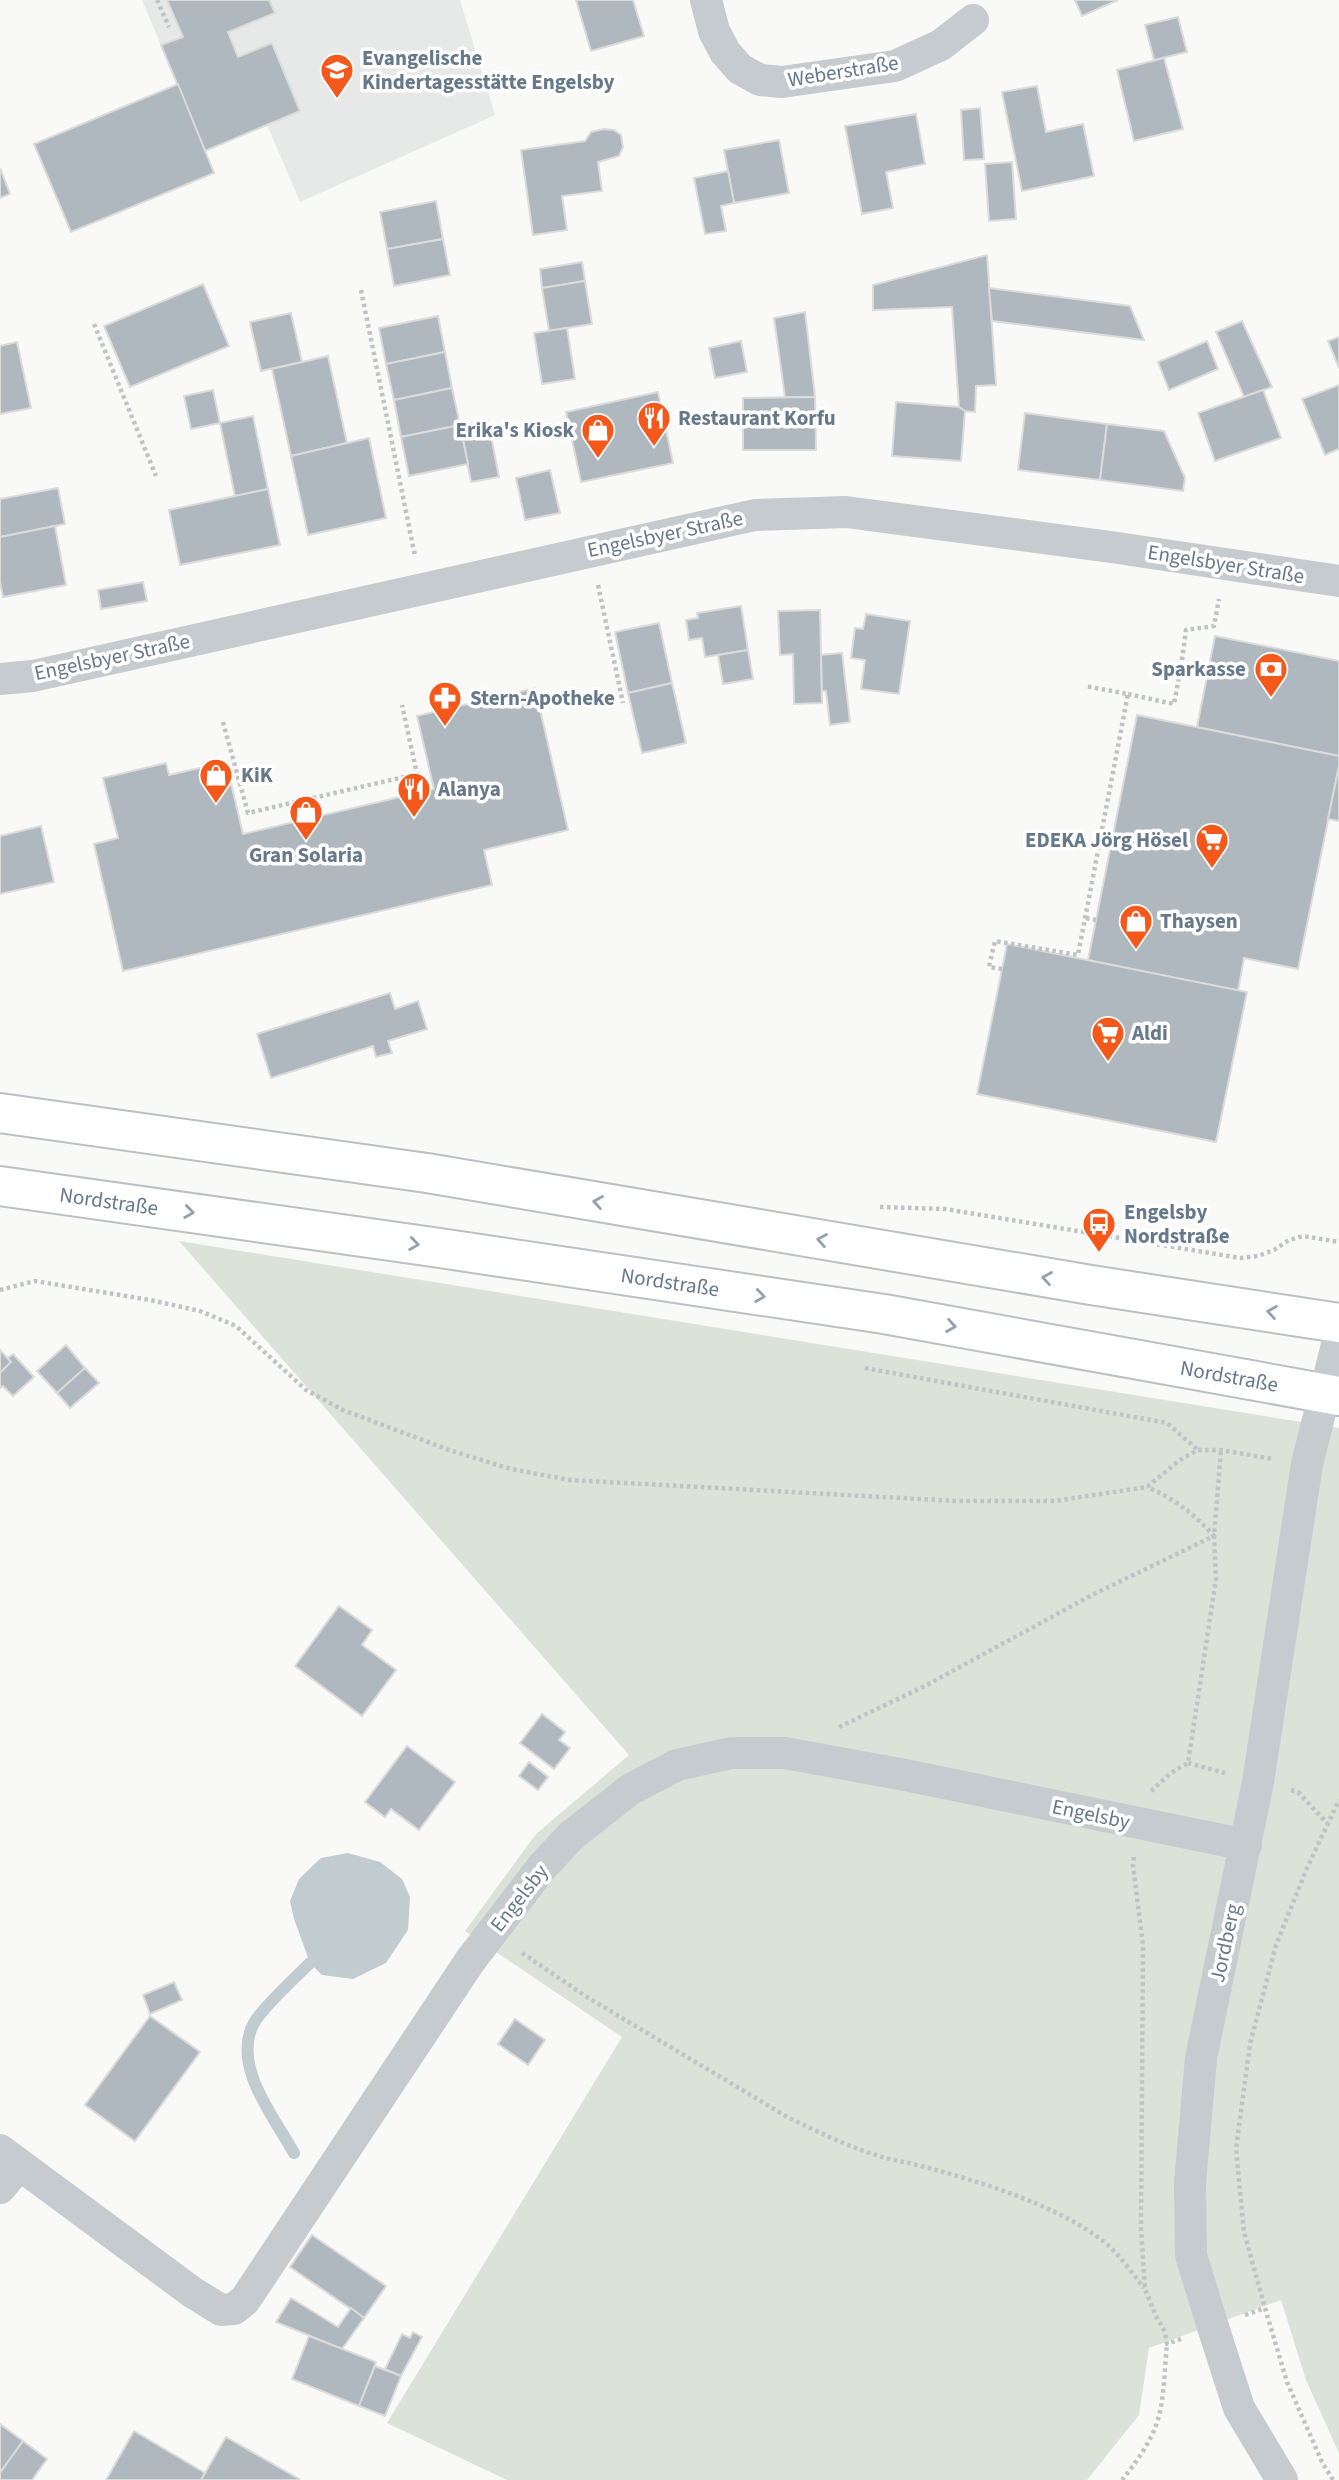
<svg xmlns="http://www.w3.org/2000/svg" width="1339" height="2480" font-family="'Source Sans 3',sans-serif">
<style>
.built{fill:#e7e8e8}
.green{fill:#dbe2d7}
.water{fill:#c1ccd1}
.lines{fill:none;stroke-linecap:round;stroke-linejoin:round}
.stream{stroke:#c1ccd1;stroke-width:12}
.building{fill:#afb8bf;stroke:#dbdbd9;stroke-width:2}
.primary-casing{stroke:#bcc0c4;stroke-width:42}
.path{stroke:#c0c3c5;stroke-width:4.5;stroke-dasharray:3.5 3.5;stroke-linecap:butt}
.street{stroke:#c6cbcf;stroke-width:32}
.primary{stroke:#fff;stroke-width:38}
.oneway{stroke:#93a1ae}
.labels{text-anchor:middle;stroke-width:7;stroke-linejoin:round;paint-order:stroke}
.poi-label{font-size:21px;font-weight:bold;fill:#65798b;stroke:#fff;text-anchor:start}
.street-label{font-size:21px;fill:#65798b;stroke:#fff}
</style>
<rect width="100%" height="100%" fill="#f9f9f7"/>
<path class="built" d="M142 0H460L495 115 300 202 267 125 205 151Z"/>
<path class="green" d="M179 1241 1339 1428V2453L1306 2380 1281 2300 1149 2348 1139 2415 1087 2480H507L387 2423 622 2037 465 1931 536 1834 629 1755Z"/>
<path class="water" d="M348 1853 380 1862 402 1879 410 1897 408 1930 386 1963 353 1979 322 1975 310 1963 294 1919 290 1901 299 1879 321 1858Z"/>
<g class="lines">
<path class="stream" d="M294 2153C274 2117 231 2065 254 2023 263 2007 296 1977 310 1963"/>
</g>
<g class="building">
<path d="M167 0H269L275 13 228 32 238 57 272 43 300 111 205 151 161 45 183 37Z"/>
<path d="M576 0H633L644 36 591 51Z"/>
<path d="M1075 0H1118L1082 16Z"/>
<path d="M1178 17 1187 52 1154 60 1145 25Z"/>
<path d="M1164 58 1183 129 1134 141 1117 70Z"/>
<path d="M178 84 214 173 71 232 34 144Z"/>
<path d="M1037 86 1046 132 1083 124 1094 176 1022 191 1002 92Z"/>
<path d="M980 108 984 159 964 160 961 110Z"/>
<path d="M916 114 925 164 886 172 893 208 862 214 845 126Z"/>
<path d="M604 129 614 130 621 135 623 147 619 156 598 162 602 191 562 196 567 230 533 235 521 150 585 141 591 132Z"/>
<path d="M779 140 789 193 734 203 724 150Z"/>
<path d="M1012 162 1016 219 989 221 985 164Z"/>
<path d="M0 168 10 194 0 198Z"/>
<path d="M728 171 734 203 721 206 726 231 705 234 694 178Z"/>
<path d="M436 201 443 239 387 249 380 212Z"/>
<path d="M443 239 450 275 394 286 387 249Z"/>
<path d="M987 255 996 385 976 386 975 412 965 411 959 407 952 307 873 310V285Z"/>
<path d="M582 262 585 281 542 288 540 269Z"/>
<path d="M585 281 592 324 549 331 542 288Z"/>
<path d="M203 284 229 346 130 387 104 326Z"/>
<path d="M989 288 1130 306 1144 340 992 321Z"/>
<path d="M805 312 815 397H785L774 318Z"/>
<path d="M291 313 302 362 261 371 250 322Z"/>
<path d="M438 316 445 352 386 364 379 328Z"/>
<path d="M1242 321 1272 387 1244 397 1216 332Z"/>
<path d="M567 328 575 379 542 384 534 333Z"/>
<path d="M1339 337V368L1328 341Z"/>
<path d="M741 341 747 372 715 378 709 348Z"/>
<path d="M1207 341 1218 369 1169 390 1158 362Z"/>
<path d="M17 342 31 408 0 414V346Z"/>
<path d="M445 352 452 388 394 400 386 364Z"/>
<path d="M328 356 347 443 291 456 272 369Z"/>
<path d="M1339 385V449L1325 455 1302 399Z"/>
<path d="M452 388 460 425 401 437 394 400Z"/>
<path d="M213 390 220 423 191 429 184 396Z"/>
<path d="M1263 390 1281 438 1215 461 1198 413Z"/>
<path d="M658 392 673 463 581 482 566 412Z"/>
<path d="M815 397 816 450H743V398Z"/>
<path d="M896 402 959 407 965 411 961 461 892 456Z"/>
<path d="M1025 413 1107 424 1100 480 1018 470Z"/>
<path d="M253 416 268 489 235 496 220 423Z"/>
<path d="M488 420 499 477 471 482 460 425Z"/>
<path d="M1107 424 1164 431 1185 478 1183 491 1100 480Z"/>
<path d="M460 425 468 464 409 476 401 437Z"/>
<path d="M369 438 386 518 308 535 291 456Z"/>
<path d="M550 470 560 513 525 520 516 478Z"/>
<path d="M58 488 65 524 0 537V499Z"/>
<path d="M268 489 280 545 180 565 169 510Z"/>
<path d="M55 526 66 585 3 597 0 582V537Z"/>
<path d="M143 582 147 601 101 609 98 590Z"/>
<path d="M741 606 748 650 705 657 702 638 689 640 686 620 698 618 697 613Z"/>
<path d="M820 610 822 703 794 704 793 654 780 655 778 611Z"/>
<path d="M866 614 910 621 899 694 861 689 865 660 851 658 855 628 863 629Z"/>
<path d="M659 623 672 683 628 693 615 632Z"/>
<path d="M1215 636 1339 661V756L1197 727Z"/>
<path d="M748 650 753 679 723 684 718 655Z"/>
<path d="M842 653 850 722 830 725 826 691H822L821 655Z"/>
<path d="M672 683 686 743 642 753 628 693Z"/>
<path d="M535 688 568 830 484 850 492 885 123 971 94 844 118 838 103 778 166 763 169 775 226 762 243 834 434 789 417 716Z"/>
<path d="M1137 715 1339 756V766L1298 969 1244 958 1238 991 1088 960Z"/>
<path d="M1339 766V821L1328 819Z"/>
<path d="M41 826 54 882 0 894V836Z"/>
<path d="M1007 944 1247 992 1216 1142 977 1094Z"/>
<path d="M390 993 395 1009 418 1001 427 1029 388 1041 392 1053 376 1057 373 1046 271 1078 257 1034Z"/>
<path d="M66 1345 85 1368 57 1393 37 1371Z"/>
<path d="M0 1350 11 1362 0 1373Z"/>
<path d="M13 1354 34 1377 13 1396 3 1386 0 1388V1373L11 1362 8 1358Z"/>
<path d="M85 1368 99 1383 70 1408 57 1393Z"/>
<path d="M339 1606 372 1630 362 1645 396 1670 362 1716 295 1666Z"/>
<path d="M542 1714 565 1732 559 1740 570 1748 554 1769 520 1743Z"/>
<path d="M407 1746 455 1782 419 1830 391 1809 385 1817 365 1802Z"/>
<path d="M529 1762 548 1777 538 1790 519 1776Z"/>
<path d="M174 1982 182 2000 150 2014 143 1995Z"/>
<path d="M150 2016 200 2052 135 2141 85 2105Z"/>
<path d="M515 2019 545 2040 528 2065 498 2044Z"/>
<path d="M312 2235 386 2286 364 2318 290 2267Z"/>
<path d="M291 2298 338 2327 351 2308 364 2318 342 2349 276 2322Z"/>
<path d="M413 2332 422 2337 401 2376 385 2369 402 2334 410 2338Z"/>
<path d="M309 2336 376 2362 359 2406 292 2379Z"/>
<path d="M375 2366 401 2376 385 2416 359 2406Z"/>
<path d="M0 2424 23 2441 0 2473Z"/>
<path d="M134 2431 205 2473 201 2480H106Z"/>
<path d="M226 2437 299 2479 298 2480H201Z"/>
<path d="M23 2441 47 2459 32 2480H0V2473Z"/>
</g>
<g class="lines">
<defs>
<g id="primary">
<path d="M0 1113 427 1173 1091 1285 1339 1323"/>
<path id="s1" d="M0 1186 433 1247 884 1314 1339 1396"/>
</g>
</defs>
<use href="#primary" class="primary-casing"/>
<g class="path">
<path d="M157 0 169 27"/>
<path d="M361 290 415 556"/>
<path d="M94 324 156 476"/>
<path d="M598 585 623 703"/>
<path d="M1181 667 1186 630 1214 626 1219 599"/>
<path d="M1128 694 1174 704 1181 667 1208 671"/>
<path d="M223 722 248 813 417 774 402 705"/>
<path d="M1086 918 1096 920"/>
<path d="M1002 969 989 967 995 941 1078 955 1128 694 1085 686"/>
<path d="M880 1207 945 1209 1240 1258 1258 1256 1274 1250 1289 1240 1303 1236 1339 1242"/>
<path d="M0 1290 35 1281 150 1300 200 1311 236 1326 306 1390 343 1410 452 1451 511 1469 570 1480 957 1501H1054L1147 1487 1180 1460 1198 1450H1221L1273 1459"/>
<path d="M865 1368 1167 1423 1198 1450"/>
<path d="M839 1727 925 1686 1092 1595 1214 1536C1192 1512 1176 1500 1147 1487"/>
<path d="M1188 1763 1225 1773"/>
<path d="M1291 1790 1298 1792 1327 1823"/>
<path d="M1151 1791 1171 1773 1188 1763 1216 1579 1214 1536 1221 1450"/>
<path d="M1134 1857 1133 1865 1143 1946 1141 2228 1145 2289 1155 2314 1165 2332 1167 2344 1181 2339"/>
<path d="M522 1953 587 1997 789 2118C817 2131 844 2145 873 2154 889 2160 907 2162 925 2167 984 2183 1051 2203 1102 2240 1119 2253 1131 2272 1144 2288"/>
<path d="M1245 2315 1265 2308"/>
<path d="M1122 2480C1134 2465 1148 2446 1155 2428 1165 2403 1164 2371 1167 2344"/>
<path d="M1333 2480 1322 2462 1287 2382 1265 2308 1244 2232 1236 2149 1250 2044 1276 1945 1307 1868 1339 1800"/>
</g>
<g class="street">
<path d="M706 0 714 31 725 52 740 69 760 80 782 82 895 66 941 45 973 20"/>
<path d="M0 679 33 676 755 515 846 512 1111 547 1339 581"/>
<path d="M0 2150 192 2292 221 2310 234 2309 245 2300 470 1961 542 1867 572 1835 631 1789 677 1765 731 1753H785L905 1775 1246 1845"/>
<path d="M0 2188 19 2165"/>
<path d="M1282 2480 1239 2408 1213 2327 1191 2255 1190 2183 1201 2058 1258 1782 1307 1464 1339 1337"/>
</g>
<use href="#primary" class="primary"/>
</g>
<defs><path id="oneway-chevron" d="M-2-3.5L2.5 0L-2 3.5" fill="none" stroke-width="1.6" stroke-linecap="round" stroke-linejoin="round" transform="scale(1.75)"/></defs>
<g class="oneway">
<use href="#oneway-chevron" transform="translate(598 1202) rotate(-170)"/>
<use href="#oneway-chevron" transform="translate(189 1212) rotate(8)"/>
<use href="#oneway-chevron" transform="translate(822 1240) rotate(-170)"/>
<use href="#oneway-chevron" transform="translate(414 1244) rotate(8)"/>
<use href="#oneway-chevron" transform="translate(1047 1278) rotate(-170)"/>
<use href="#oneway-chevron" transform="translate(760 1296) rotate(8)"/>
<use href="#oneway-chevron" transform="translate(1272 1312) rotate(-171)"/>
<use href="#oneway-chevron" transform="translate(951 1326) rotate(10)"/>
</g>
<defs>
<symbol id="school-pin" viewBox="-11 -11 22 30"><path d="M0 17L-7.5 6A9.5 9.5 0 1 1 7.5 6Z" fill="#f5581b" stroke="#fff"/><path d="M0-5L7-2L0 1L-7-2ZM-4 1L0 2.5L4 1V4Q0 6-4 4Z" fill="#fff"/></symbol>
<symbol id="restaurant-pin" viewBox="-11 -11 22 30"><path d="M0 17L-7.5 6A9.5 9.5 0 1 1 7.5 6Z" fill="#f5581b" stroke="#fff"/><path d="M-5-6h1v4h1v-4h1v4h1v-4h1v5L-1.5 .5V6h-2V.5L-5-1ZM5-6V6H3V1.5H1.5Q1.5-4 5-6Z" fill="#fff"/></symbol>
<symbol id="shop-pin" viewBox="-11 -11 22 30"><path d="M0 17L-7.5 6A9.5 9.5 0 1 1 7.5 6Z" fill="#f5581b" stroke="#fff"/><path d="M-5-2.5h2.3a2.7 3.5 0 0 1 5.4 0H5L5.5 6h-11ZM-1.5-2.5h3a1.5 2.3 0 0 0-3 0Z" fill="#fff"/></symbol>
<symbol id="bank-pin" viewBox="-11 -11 22 30"><path d="M0 17L-7.5 6A9.5 9.5 0 1 1 7.5 6Z" fill="#f5581b" stroke="#fff"/><path d="M-6-4H6V4H-6ZM0-2.3a2.3 2.3 0 1 0 0 4.6a2.3 2.3 0 1 0 0-4.6Z" fill="#fff"/></symbol>
<symbol id="pharmacy-pin" viewBox="-11 -11 22 30"><path d="M0 17L-7.5 6A9.5 9.5 0 1 1 7.5 6Z" fill="#f5581b" stroke="#fff"/><path d="M-2-6h4v4h4v4h-4v4h-4v-4h-4v-4h4Z" fill="#fff"/></symbol>
<symbol id="supermarket-pin" viewBox="-11 -11 22 30"><path d="M0 17L-7.5 6A9.5 9.5 0 1 1 7.5 6Z" fill="#f5581b" stroke="#fff"/><path d="M-6-5.5h2.5l.6 2H6L4.5 2H-2.5L-4.4-4H-6ZM-1.5 3.2a1.3 1.3 0 1 0 .1 0ZM3 3.2a1.3 1.3 0 1 0 .1 0Z" fill="#fff"/></symbol>
<symbol id="bus-pin" viewBox="-11 -11 22 30"><path d="M0 17L-7.5 6A9.5 9.5 0 1 1 7.5 6Z" fill="#f5581b" stroke="#fff"/><path d="M-5-6H5V4H4V6H2V4H-2V6H-4V4H-5ZM-3.5-4V0h7V-4ZM-3.5 1.2v1.5H-2V1.2ZM2 1.2v1.5H3.5V1.2Z" fill="#fff"/></symbol>
</defs>
<g fill-rule="evenodd">
<use href="#school-pin" x="318" y="51" width="38" height="52"/>
<use href="#restaurant-pin" x="635" y="399" width="38" height="52"/>
<use href="#shop-pin" x="579" y="411" width="38" height="52"/>
<use href="#bank-pin" x="1252" y="650" width="38" height="52"/>
<use href="#pharmacy-pin" x="426" y="679" width="38" height="52"/>
<use href="#shop-pin" x="197" y="756" width="38" height="52"/>
<use href="#restaurant-pin" x="395" y="770" width="38" height="52"/>
<use href="#shop-pin" x="287" y="793" width="38" height="52"/>
<use href="#supermarket-pin" x="1193" y="821" width="38" height="52"/>
<use href="#shop-pin" x="1117" y="902" width="38" height="52"/>
<use href="#supermarket-pin" x="1089" y="1014" width="38" height="52"/>
<use href="#bus-pin" x="1080" y="1205" width="38" height="52"/>
</g>
<g class="labels">
<g class="poi-label">
<text x="362" y="65">Evangelische<tspan x="362" dy="24">Kindertagesstätte Engelsby</tspan></text>
<text x="678" y="425">Restaurant Korfu</text>
<text x="574" y="437" text-anchor="end">Erika's Kiosk</text>
<text x="1246" y="676" text-anchor="end">Sparkasse</text>
<text x="470" y="705">Stern-Apotheke</text>
<text x="241" y="782">KiK</text>
<text x="438" y="796">Alanya</text>
<text x="1188" y="847" text-anchor="end">EDEKA Jörg Hösel</text>
<text x="306" y="862" text-anchor="middle">Gran Solaria</text>
<text x="1160" y="928">Thaysen</text>
<text x="1132" y="1040">Aldi</text>
<text x="1124" y="1219">Engelsby<tspan x="1124" dy="24">Nordstraße</tspan></text>
</g>
<g class="street-label">
<text transform="translate(843 71) rotate(-9)" y="7">Weberstraße</text>
<text transform="translate(665 534) rotate(-12)" y="7">Engelsbyer Straße</text>
<text transform="translate(1226 564) rotate(9)" y="7">Engelsbyer Straße</text>
<text transform="translate(112 657) rotate(-12)" y="7">Engelsbyer Straße</text>
<text dy="7" stroke="none"><textPath href="#s1" startOffset="110">Nordstraße</textPath></text>
<text dy="7" stroke="none"><textPath href="#s1" startOffset="677">Nordstraße</textPath></text>
<text dy="7" stroke="none"><textPath href="#s1" startOffset="1244">Nordstraße</textPath></text>
<text transform="translate(1091 1814) rotate(12)" y="7">Engelsby</text>
<text transform="translate(519 1898) rotate(-52)" y="7">Engelsby</text>
<text transform="translate(1225 1943) rotate(-78)" y="7">Jordberg</text>
</g>
</g>
</svg>
